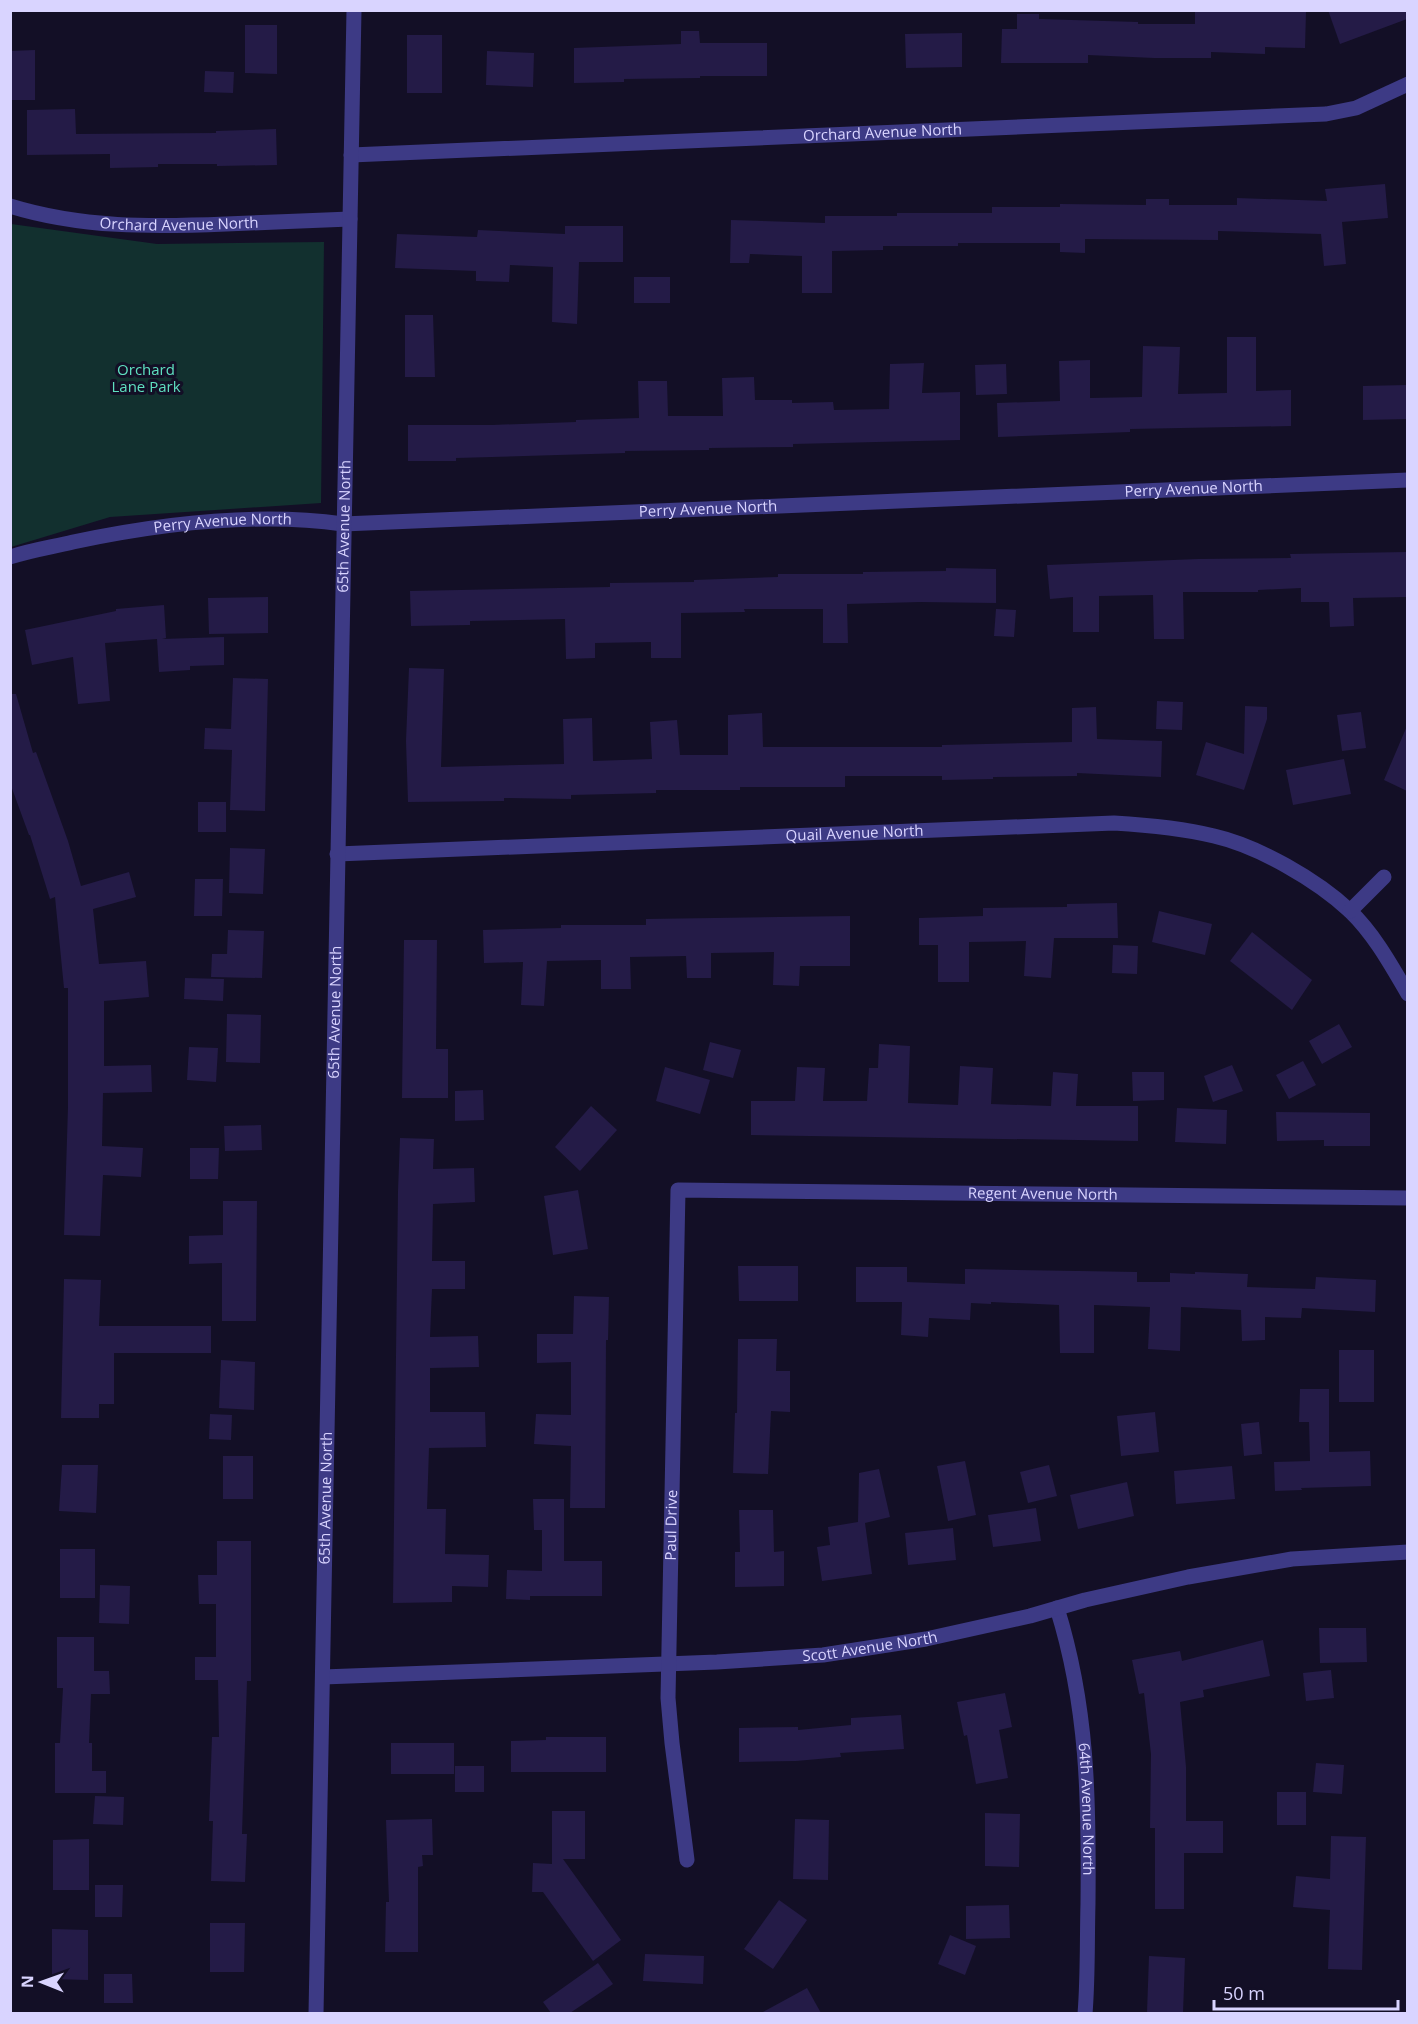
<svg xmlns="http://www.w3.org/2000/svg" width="1418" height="2024" font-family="'Open Sans',sans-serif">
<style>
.green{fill:#12302f}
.building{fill:#241b47}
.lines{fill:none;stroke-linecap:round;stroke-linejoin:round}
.minor{stroke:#3d3a85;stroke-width:15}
.labels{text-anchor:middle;stroke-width:6;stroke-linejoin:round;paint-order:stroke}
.street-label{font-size:15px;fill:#d9d4ff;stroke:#130f26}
.park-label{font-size:15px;fill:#5fe0c0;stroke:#130f26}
</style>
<rect width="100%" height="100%" fill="#130f26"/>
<path class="green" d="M11 224 157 244 324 242 321 503 110 517 11 547Z"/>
<g class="building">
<path d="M1195 10 1306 12 1305 48 1265 47V54L1211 52V58H1154L1088 55V63H1001L1002 29H1017V14H1039V19L1138 22V24H1195Z"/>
<path d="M1328 10H1407V19L1340 44Z"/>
<path d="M245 25H277V74L245 73Z"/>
<path d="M681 31H699L700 43H767V76H700V78L624 79V82L574 83V48L681 44Z"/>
<path d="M962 33V67L906 68 905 34Z"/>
<rect x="407" y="35" width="35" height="58"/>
<path d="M35 50V100H10V51Z"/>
<path d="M487 51 534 53 533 87 486 85Z"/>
<path d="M205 71 234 72 233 93 204 92Z"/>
<path d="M75 109 76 134 216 133V131L276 129 277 165 217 166V164H158V167L110 168V154L27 155V110Z"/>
<path d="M1385 184 1388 218 1342 222 1346 264 1324 266 1321 234 1218 231V240L1085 239V253L1060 252V243H958V246H883V250L832 251V293H802V256L750 254 749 263H730L731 220 825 223V216H897V213H992V207H1060V204L1146 205V199H1169V205H1237V198L1327 201 1325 189Z"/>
<path d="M565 226H623V262H579L577 324 552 322 553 267 510 265 509 282 476 281V271L395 268 397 234 477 237 478 230 565 234Z"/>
<rect x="634" y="277" width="36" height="26"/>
<path d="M405 315H433L435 377H405Z"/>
<path d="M1227 337H1256V391L1291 390V426L1130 429V432L998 437 997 403 1060 401 1059 361 1090 360V398L1142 397 1143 346 1180 347 1178 394 1227 393Z"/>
<path d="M924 363 922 393 960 392V440L793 444V447L709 448V450L625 451V453L456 458V461H408V425H492L576 422V420L639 418 638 381H667L668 416H723L722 378 754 377 755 400H792V403L833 402 834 410 889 409 890 364Z"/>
<path d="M1006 364 1007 394 976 395 975 365Z"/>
<path d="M1407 385V419L1363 420V386Z"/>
<path d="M1407 552V597L1353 598 1354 626 1330 627 1329 602H1301V588L1258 590V592H1183L1184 639H1154L1153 595 1099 596V632H1073V597L1050 599 1047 565 1198 559 1291 558 1290 554Z"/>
<path d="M946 568 996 569V603L920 602 847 604 848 643H823V609H744L745 612 681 613V658H651V642L595 643V658L566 659 565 619 470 621V625L411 626 410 591 610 587V583L694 582V580L778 577V574H863V572L946 571Z"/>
<path d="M268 597V633L209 634 208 598Z"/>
<path d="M164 605 166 638 162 639 224 637V665L190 666V670L159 672 157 639 105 643 110 701 78 704 73 657 32 665 25 630 116 611V609Z"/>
<path d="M996 609 1016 610 1014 637 994 636Z"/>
<path d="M409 668 444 669 441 767 564 764 563 719 592 718 593 761 652 759 650 722 677 720 680 755H728V715L762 713 763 747H942V745L1072 742V708L1096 707 1097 739 1162 741 1161 777 1077 773V776L993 777V779L942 780V776H845V787H740V790H656V793L571 795V799L504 798V801L408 802 406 741Z"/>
<path d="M233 678 268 679 265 811 230 810 232 750 204 749 205 728 231 729Z"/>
<path d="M10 694H16L33 753 36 752 68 841 81 886 129 872 136 897 93 909 99 964 146 961 149 997 104 1001V1066L151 1065 152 1092 103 1093 102 1146 143 1148 141 1177 103 1175 100 1236 64 1235 68 1107V988H64L55 897 50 899 30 835H29L10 783Z"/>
<path d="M1157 701 1183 702 1182 730 1156 729Z"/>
<path d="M1245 706 1267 707V719L1244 790 1196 775 1206 742 1244 754Z"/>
<path d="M1361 712 1366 748 1342 751 1337 715Z"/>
<path d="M1407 726V791L1384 780Z"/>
<path d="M1344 759 1351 794 1293 805 1286 770Z"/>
<rect x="198" y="802" width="28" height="30"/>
<path d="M230 848 265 849 263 894 229 893Z"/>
<path d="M195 879H223L222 916H194Z"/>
<path d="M1117 903 1118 938H1054L1051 978 1024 976 1026 941 969 942V982H938V945H919V918L983 916V908L1067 907V904Z"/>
<path d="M1159 911 1212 924 1205 955 1152 942Z"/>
<path d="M850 916V966H800L799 986 773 985 774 952 711 953V978H687L686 956 630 957 631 989H601V960L547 961 544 1006 521 1005 523 962 484 963 483 930 561 928V925H646V919Z"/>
<path d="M228 930 264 931 262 978 211 977 212 954H227Z"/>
<path d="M1252 932 1312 980 1292 1010 1230 961Z"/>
<path d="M404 940H437L436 1049H448V1098H402Z"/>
<path d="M1113 945 1138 946 1137 974 1112 973Z"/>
<path d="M185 978 224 979 223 1001 184 999Z"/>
<path d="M227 1014 261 1015 260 1063 226 1062Z"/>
<path d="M1339 1024 1352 1047 1322 1064 1309 1041Z"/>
<path d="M710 1042 741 1050 733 1078 703 1070Z"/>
<path d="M879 1044 910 1046 908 1103 958 1105 960 1066 993 1068 991 1104 1051 1106 1053 1072 1078 1074 1076 1106H1138V1141L751 1135V1101H795L797 1067 825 1068 823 1101H867L869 1068H878Z"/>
<path d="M189 1047 218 1048 216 1082 187 1080Z"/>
<path d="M1303 1061 1316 1085 1289 1099 1276 1075Z"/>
<path d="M1232 1065 1243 1091 1213 1102 1204 1076Z"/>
<path d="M665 1067 710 1080 700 1114 656 1101Z"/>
<path d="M1132 1072H1164V1100L1133 1101Z"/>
<path d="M483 1090 484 1120 455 1121V1091Z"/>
<path d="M591 1106 617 1130 580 1171 555 1147Z"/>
<path d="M1177 1108 1227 1110 1226 1144 1175 1142Z"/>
<path d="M1276 1112 1370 1113V1146H1324V1140L1277 1141Z"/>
<path d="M261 1125 262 1150 225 1151 224 1126Z"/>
<path d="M400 1138 434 1139 433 1169 474 1168 475 1202 433 1204 432 1261H465V1289H432L430 1337 478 1336 479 1367 430 1368V1412H485L486 1447 429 1448 427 1509H446L445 1554 489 1555 488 1587 452 1586V1602L393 1603 398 1191Z"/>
<path d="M190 1148H219L218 1179H190Z"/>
<path d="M578 1190 588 1249 553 1255 544 1196Z"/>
<path d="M223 1201H257L256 1321H222V1263L189 1264V1236L223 1235Z"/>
<path d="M738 1266H798V1301H739Z"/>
<path d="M856 1267H907V1282L965 1284V1269L1137 1272V1282H1170V1273L1195 1274V1272L1248 1274 1247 1287 1315 1289 1316 1277 1376 1280 1375 1312 1302 1308 1301 1318 1265 1317V1340L1242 1341 1241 1310 1181 1307 1180 1351 1148 1349 1150 1307 1094 1305V1353H1060L1059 1305 991 1302V1304L971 1303 970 1320 929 1318 928 1337 901 1335 902 1302H856Z"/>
<path d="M64 1279 101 1280 99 1326H211V1353H114V1404H99V1418H61Z"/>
<path d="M574 1296 609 1297 608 1340H606L605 1508H570L571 1446 534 1444 536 1414 571 1415V1362L537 1363V1334H573Z"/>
<path d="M738 1339H777L776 1371H790V1412L771 1411 768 1474 733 1473 735 1413H737Z"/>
<rect x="1339" y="1350" width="35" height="52"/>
<path d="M221 1360 255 1362 254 1410 219 1408Z"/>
<path d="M1300 1389H1329V1452L1370 1451 1371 1486 1301 1488 1302 1490 1275 1491 1274 1462 1310 1461 1309 1422H1299Z"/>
<path d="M1155 1412 1159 1452 1121 1456 1117 1416Z"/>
<path d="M210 1414 232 1415 231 1440 209 1439Z"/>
<path d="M1259 1422 1262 1454 1244 1456 1241 1424Z"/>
<rect x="223" y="1456" width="30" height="43"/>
<path d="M965 1461 976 1515 948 1521 937 1466Z"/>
<path d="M62 1465H98L96 1513 59 1511Z"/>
<path d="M1049 1465 1057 1496 1028 1503 1020 1472Z"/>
<path d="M1232 1466 1235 1499 1176 1504 1174 1471Z"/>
<path d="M879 1469 890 1517 865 1523 872 1574 822 1581 817 1547 830 1545 828 1527 858 1522 859 1473Z"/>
<path d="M1127 1482 1134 1516 1078 1529 1070 1495Z"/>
<path d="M533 1499H564V1561H602V1596H530V1600L506 1599 507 1570 542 1571V1530H534Z"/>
<path d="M1036 1508 1041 1541 993 1547 988 1515Z"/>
<path d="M739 1510H773L774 1552 784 1551V1586L735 1587V1552H740Z"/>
<path d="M953 1528 956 1560 908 1565 905 1533Z"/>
<path d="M217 1541H251V1681H247L242 1834H247L245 1882 211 1881 213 1821H209L212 1737H219L218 1680H195V1657H216V1604H199L198 1575H217Z"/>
<rect x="60" y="1549" width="35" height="49"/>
<path d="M100 1585 130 1586 129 1624 99 1623Z"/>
<path d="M1319 1628H1366L1367 1662 1320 1663Z"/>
<path d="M57 1637H94V1671H109L110 1694H91L89 1743H92V1771H106V1793H55V1743H60L63 1688H57Z"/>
<path d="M1263 1640 1270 1676 1203 1690 1204 1697 1180 1702 1186 1767V1821H1223V1853H1184V1909H1155V1828H1150L1151 1754 1144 1693 1139 1694 1132 1660 1180 1651 1182 1661Z"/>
<path d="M1331 1670 1334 1698 1306 1701 1303 1673Z"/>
<path d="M1005 1693 1012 1727 999 1730 1008 1778 976 1784 967 1735 964 1736 957 1702Z"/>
<path d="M901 1715 904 1749 840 1753 841 1757 796 1761 739 1762V1728L798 1727V1730L851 1725V1718Z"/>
<path d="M546 1737H606V1772H511V1741L546 1740Z"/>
<rect x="391" y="1743" width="63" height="31"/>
<path d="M1316 1763 1344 1765 1342 1794 1313 1792Z"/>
<rect x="455" y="1766" width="29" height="26"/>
<rect x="1277" y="1792" width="29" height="33"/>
<path d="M95 1796 124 1797 123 1825 93 1824Z"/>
<path d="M552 1811H585V1859H563L621 1940 593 1961 543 1892H532L533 1863 552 1864Z"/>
<path d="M985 1813 1020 1814 1019 1867 985 1866Z"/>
<path d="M432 1819 433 1855H422L423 1866 418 1867V1952H385L386 1902H389L386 1820Z"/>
<path d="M795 1819 829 1820 828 1880 793 1879Z"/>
<path d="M1331 1836 1366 1837 1362 1970 1328 1969 1330 1910 1293 1907 1296 1876 1330 1879Z"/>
<path d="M89 1839V1890H53V1840Z"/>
<path d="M95 1885H123L122 1917H95Z"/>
<path d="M779 1900 807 1920 773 1969 744 1949Z"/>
<path d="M1009 1905 1010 1938 966 1939V1906Z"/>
<path d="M210 1923H245L244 1972H210Z"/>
<path d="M52 1929 88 1930V1980L52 1979Z"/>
<path d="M950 1935 976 1946 965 1975 938 1964Z"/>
<path d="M645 1954 704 1956 703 1984 643 1981Z"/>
<path d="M1149 1956 1185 1958 1183 2013H1147Z"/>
<path d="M598 1963 613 1984 570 2013H551L543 2002Z"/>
<path d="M104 1974H132L133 2003H104Z"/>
<path d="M807 1988 821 2013H761Z"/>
</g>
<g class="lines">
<g class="minor">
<path id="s1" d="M351 155 1326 114 1356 108 1408 84"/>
<path id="s2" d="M10 206C81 228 153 227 226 224 267 222 309 221 350 219"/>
<path id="s3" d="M10 557C31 550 52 547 73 542 158 524 258 512 343 524L1408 480"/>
<path id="s4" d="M337 854 1114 823C1148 825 1181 828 1214 836 1258 846 1317 880 1350 911 1374 934 1391 965 1408 994"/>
<path d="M1350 911 1384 877"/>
<path id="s5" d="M1057 1608C1088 1707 1089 1800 1088 1903 1087 1940 1088 1977 1085 2014"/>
<path id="s6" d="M323 1677 717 1662 823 1655 926 1639 1030 1616 1085 1600 1188 1577 1292 1559 1408 1552"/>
<path id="s7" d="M687 1860 672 1743 668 1698 678 1190 1408 1198"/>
<path id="s8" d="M316 2014 354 10"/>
</g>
</g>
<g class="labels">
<g class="street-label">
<text dy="5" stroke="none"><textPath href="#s1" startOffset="532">Orchard Avenue North</textPath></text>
<text dy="5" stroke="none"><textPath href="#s2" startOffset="171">Orchard Avenue North</textPath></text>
<text dy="5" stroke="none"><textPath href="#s3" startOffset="1188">Perry Avenue North</textPath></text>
<text dy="5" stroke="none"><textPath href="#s3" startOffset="702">Perry Avenue North</textPath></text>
<text dy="5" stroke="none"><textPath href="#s3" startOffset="216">Perry Avenue North</textPath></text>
<text dy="5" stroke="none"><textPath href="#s8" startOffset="1488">65th Avenue North</textPath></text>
<text dy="5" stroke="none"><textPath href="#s4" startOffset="518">Quail Avenue North</textPath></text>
<text dy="5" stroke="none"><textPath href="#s8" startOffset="1002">65th Avenue North</textPath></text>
<text dy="5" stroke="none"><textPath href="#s7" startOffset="1036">Regent Avenue North</textPath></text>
<text dy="5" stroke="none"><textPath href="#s8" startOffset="516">65th Avenue North</textPath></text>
<text dy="5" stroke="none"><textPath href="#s7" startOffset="336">Paul Drive</textPath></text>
<text dy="5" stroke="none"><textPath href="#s6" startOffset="548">Scott Avenue North</textPath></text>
<text dy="5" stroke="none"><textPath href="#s5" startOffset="204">64th Avenue North</textPath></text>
</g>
<g class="park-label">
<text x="146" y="375">Orchard<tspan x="146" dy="17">Lane Park</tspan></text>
</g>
</g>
<rect width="1418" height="2024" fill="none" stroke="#d9d4ff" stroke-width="24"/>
<g transform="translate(42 1982) rotate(271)" stroke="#130f26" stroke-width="4.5" paint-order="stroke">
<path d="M0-4.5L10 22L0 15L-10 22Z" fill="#d9d4ff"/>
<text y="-9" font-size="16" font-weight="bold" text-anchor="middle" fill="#d9d4ff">N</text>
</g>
<path d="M1214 2000v9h184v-9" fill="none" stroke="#d9d4ff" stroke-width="3"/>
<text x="1223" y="2000" font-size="18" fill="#d9d4ff" stroke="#130f26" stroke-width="4.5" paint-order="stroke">50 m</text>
</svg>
